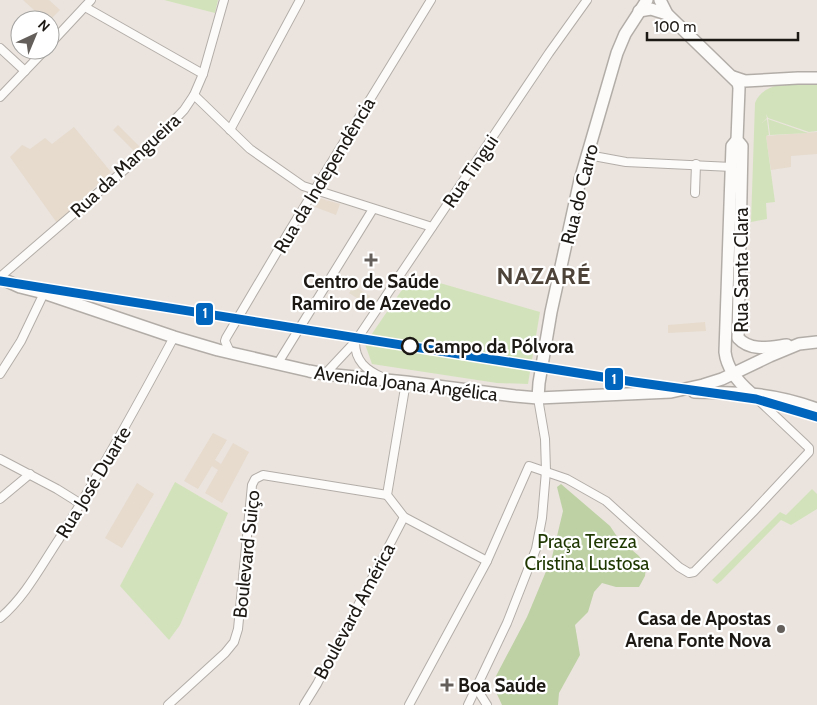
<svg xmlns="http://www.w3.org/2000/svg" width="817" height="705" font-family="Cabin,sans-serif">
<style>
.education{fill:#e6dbcd}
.medical{fill:#e4dccd}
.green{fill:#d2e3bb}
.forest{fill:#bdd1a5}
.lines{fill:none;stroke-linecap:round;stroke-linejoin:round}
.street-casing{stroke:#b3ada8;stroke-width:10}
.secondary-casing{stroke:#b3ada8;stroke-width:14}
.street{stroke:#fcfbfa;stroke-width:8}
.secondary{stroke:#fcfbfa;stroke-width:11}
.metro-1-casing{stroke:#fff;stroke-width:12}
.metro-1{stroke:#0065bd;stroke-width:9}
.poi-dot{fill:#645f5b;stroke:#fff;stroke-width:2}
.stop-dot{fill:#fff;stroke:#1c1814;stroke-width:2.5}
.labels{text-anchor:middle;stroke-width:4.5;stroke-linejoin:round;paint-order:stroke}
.street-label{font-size:19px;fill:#1c1814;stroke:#fff}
.poi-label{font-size:19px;font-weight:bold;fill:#1c1814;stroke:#fff}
.stop-label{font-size:19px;font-weight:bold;fill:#1c1814;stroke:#fff;text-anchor:start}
.park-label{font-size:19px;fill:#1f3802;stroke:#fff}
.district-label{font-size:24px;font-weight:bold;letter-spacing:1px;fill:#4e4339;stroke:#fff}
.line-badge{stroke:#fff;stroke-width:2}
.badge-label{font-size:14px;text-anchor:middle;font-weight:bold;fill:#fff}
</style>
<rect width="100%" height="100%" fill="#ebe4de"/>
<g class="education">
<path d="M23 0H49L60 10 50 20H45Z"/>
<path d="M118 125 140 147 135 152 113 130Z"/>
<path d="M74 127 111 172 57 223 10 157 22 145 30 149 45 138 52 144Z"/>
<path d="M817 132V154L791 156V167L771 170 766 136Z"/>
<path d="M319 198 340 204 336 215 315 207Z"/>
<path d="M705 322 706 331 668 333V325Z"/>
<path d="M213 433 227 440 215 460 221 464 233 443 249 452 222 503 205 493 218 470 212 466 198 489 184 481Z"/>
<path d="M137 483 154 494 122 548 105 538Z"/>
</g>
<path class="medical" d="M354 286 370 296 366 304 349 293Z"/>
<g class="green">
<path d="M164 0H218L215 13Z"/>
<path d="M817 84V131L809 132 768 118 766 114 767 118 762 123 767 119 769 135 766 136 775 202 766 203 767 219 751 222 755 103C765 79 795 85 817 84Z"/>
<path d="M768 119 808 133 770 135Z"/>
<path d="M412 275 540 312 528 384 497 383 372 364 365 344Z"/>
<path d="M175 482 228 513 180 625 169 640 120 586Z"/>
<path d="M812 489 817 494V509L791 525 781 520 721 581 717 584 712 580 780 512 786 515Z"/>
</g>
<path class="forest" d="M561 484 610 526 618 538 639 556 646 567 645 576 639 587H616L602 583 594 592 588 612 575 625 580 655 559 693 558 705H502L497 694 496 676 527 617 552 557 563 511 557 487Z"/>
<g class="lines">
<defs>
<g id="street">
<path d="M85 7 203 74"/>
<path d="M50 44 91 0"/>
<path d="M0 48 25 71"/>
<path d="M194 95 250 149 303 186 432 227"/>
<path d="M0 97 45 50"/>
<path d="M230 130 300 0"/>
<path d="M588 155 626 162 732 167"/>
<path d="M695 193 696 164"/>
<path d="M0 277 137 159 184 110 194 95 203 74 224 0"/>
<path d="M355 342C355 361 366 370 382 377"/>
<path d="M230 352 225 341 226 338 290 230 431 0"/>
<path d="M278 363 373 209"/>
<path d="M0 374 21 341 44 293"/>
<path d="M325 374 355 342 549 53 587 0"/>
<path d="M406 382 387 495 404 517 487 561"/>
<path d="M0 459 57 489 81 504"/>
<path d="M0 499 30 474"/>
<path d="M0 618C25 597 41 566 59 539 100 473 137 406 174 337"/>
<path d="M477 689 487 705"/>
<path d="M168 705 225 653 234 642 238 629 252 485 255 479 263 475 387 495"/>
<path d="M304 705 317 684 404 517"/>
<path d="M409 705 487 561 529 466 567 479 606 501 679 567 689 573 694 572 753 512 809 452V448L806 445 752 394"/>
<path d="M468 705 507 623 536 549 542 518 546 471 545 439 538 398"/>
</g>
<g id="secondary">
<path d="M660 0 667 14 738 83 739 88 737 140 742 146 738 338C751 352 770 347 787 345"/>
<path d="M639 11 651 9 667 14"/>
<path d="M733 77 745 81 798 78H817"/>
<path d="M737 140 732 146 725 352C727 369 738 382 751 393"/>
<path d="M0 278 20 287 44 293 174 337 218 350 309 371 325 374 406 382 515 396 538 398 671 392 703 385 722 379 770 356 799 344 817 342"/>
<path d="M694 392C741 393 771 392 817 409"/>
<path d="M538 398 539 383 551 312 580 180 617 53 625 34 647 0"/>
</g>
</defs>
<use href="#street" class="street-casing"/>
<use href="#secondary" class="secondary-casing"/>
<use href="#street" class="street"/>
<use href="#secondary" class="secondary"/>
<defs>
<path id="metro-1" d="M0 281 634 382 756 399 817 417"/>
</defs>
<use href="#metro-1" class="metro-1-casing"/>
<use href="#metro-1" class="metro-1"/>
</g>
<g class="poi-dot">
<path d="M368.5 252.5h5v5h5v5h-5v5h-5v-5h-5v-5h5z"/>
<circle cx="781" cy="629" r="5"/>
<path d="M444.5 677.5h5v5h5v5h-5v5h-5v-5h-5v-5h5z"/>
</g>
<circle class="stop-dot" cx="410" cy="346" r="8"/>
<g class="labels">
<g class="street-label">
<text transform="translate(125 165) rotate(-43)" y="7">Rua da Mangueira</text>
<text transform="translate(470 171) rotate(-56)" y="7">Rua Tingui</text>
<text transform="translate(324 175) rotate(-59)" y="7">Rua da Independência</text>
<text transform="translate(579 194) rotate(-76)" y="7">Rua do Carro</text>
<text transform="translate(741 270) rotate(-90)" y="7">Rua Santa Clara</text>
<text transform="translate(406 383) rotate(7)" y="7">Avenida Joana Angélica</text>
<text transform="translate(93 482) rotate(-59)" y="7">Rua José Duarte</text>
<text transform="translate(246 554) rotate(-84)" y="7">Boulevard Suiço</text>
<text transform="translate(354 611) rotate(-62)" y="7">Boulevard América</text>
</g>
<g class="poi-label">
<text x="371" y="288">Centro de Saúde<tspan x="371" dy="22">Ramiro de Azevedo</tspan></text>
<text x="771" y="625" text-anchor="end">Casa de Apostas<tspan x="771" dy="22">Arena Fonte Nova</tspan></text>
<text x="458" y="692" text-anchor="start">Boa Saúde</text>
</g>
<g class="stop-label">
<text x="423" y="353">Campo da Pólvora</text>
</g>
<g class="park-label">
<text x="587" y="548">Praça Tereza<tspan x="587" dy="22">Cristina Lustosa</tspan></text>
</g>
<g class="district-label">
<text x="544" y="284">NAZARÉ</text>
</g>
</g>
<g class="line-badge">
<rect x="195" y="302" width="19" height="24" rx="5" fill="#0065bd"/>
<rect x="604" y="367" width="20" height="24" rx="5" fill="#0065bd"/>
</g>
<g class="badge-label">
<text x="205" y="318">1</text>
<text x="614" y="384">1</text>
</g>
<g transform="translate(35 35) rotate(44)"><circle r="24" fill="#ffffff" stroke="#a4a3a1"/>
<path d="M0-4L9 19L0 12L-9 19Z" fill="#645f5b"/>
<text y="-8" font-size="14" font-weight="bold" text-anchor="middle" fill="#1c1814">N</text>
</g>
<path d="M647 32v8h151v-8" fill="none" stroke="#1c1814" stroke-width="2.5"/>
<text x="654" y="32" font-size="15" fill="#1c1814" stroke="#ffffff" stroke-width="4" paint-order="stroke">100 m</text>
</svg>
